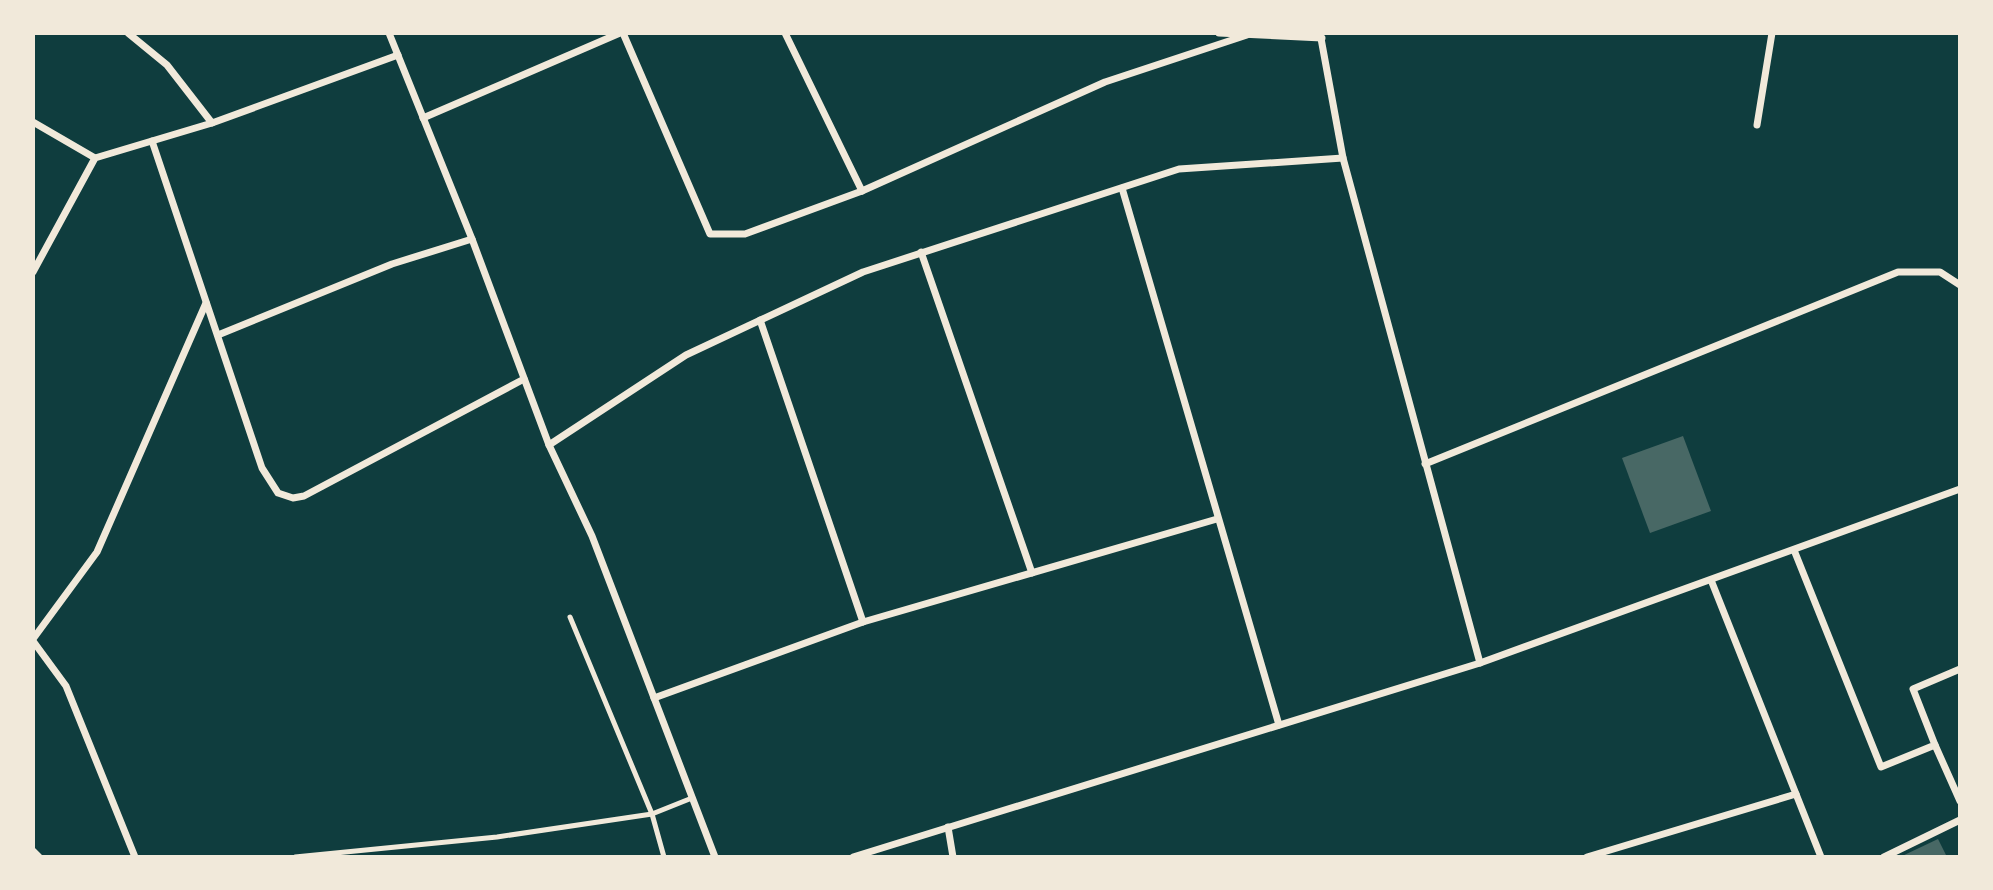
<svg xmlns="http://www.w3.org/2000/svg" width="1993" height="890" font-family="'Noto Sans',sans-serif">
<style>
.building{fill:#486865}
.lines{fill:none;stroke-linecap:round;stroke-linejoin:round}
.service{stroke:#f1e9da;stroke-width:5}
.minor{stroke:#f1e9da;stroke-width:7}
</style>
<rect width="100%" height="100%" fill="#0f3d3e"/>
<g class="building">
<path d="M1683 436 1711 511 1650 533 1622 458Z"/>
<path d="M1938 839 1947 857H1900Z"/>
</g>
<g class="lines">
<g class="service">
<path d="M570 617 652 814 664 857"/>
<path d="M295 857 497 837 652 814 692 798"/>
</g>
<g class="minor">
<path d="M128 33 167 65 212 123 398 55"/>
<path d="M389 33 472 239 549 445 592 536 715 857"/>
<path d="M623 33 710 234H745L862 191 1105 82 1247 35"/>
<path d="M785 33 862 191"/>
<path d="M1219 33 1322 38"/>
<path d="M1320 33 1343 158 1480 663"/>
<path d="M423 118 620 33"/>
<path d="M33 122 95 158"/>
<path d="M1757 125 1772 33"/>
<path d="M152 141 262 468 278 493 293 498 304 496 524 379"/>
<path d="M1122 188 1279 725"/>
<path d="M921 252 1032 573"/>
<path d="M33 272 95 158 212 123"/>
<path d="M760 320 863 622"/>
<path d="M218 335 392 264 472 239"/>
<path d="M549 445 686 355 863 272 1179 169 1343 158"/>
<path d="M1425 464 1898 272H1940L1960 285"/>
<path d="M1794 550 1881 767 1935 745 1913 689 1960 669"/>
<path d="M33 639 97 552 206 303"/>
<path d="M33 641 66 686 135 857"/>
<path d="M654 698 863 622 1217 519"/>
<path d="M1935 745 1960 801"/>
<path d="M1796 794 1821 857"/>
<path d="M948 827 953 857"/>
<path d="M33 851 39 857"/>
<path d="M853 857 1480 663 1960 489"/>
<path d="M1587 857 1796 794 1711 580"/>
<path d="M1884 857 1960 820"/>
</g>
</g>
<rect width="1993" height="890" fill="none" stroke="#f1e9da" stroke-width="70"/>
</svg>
